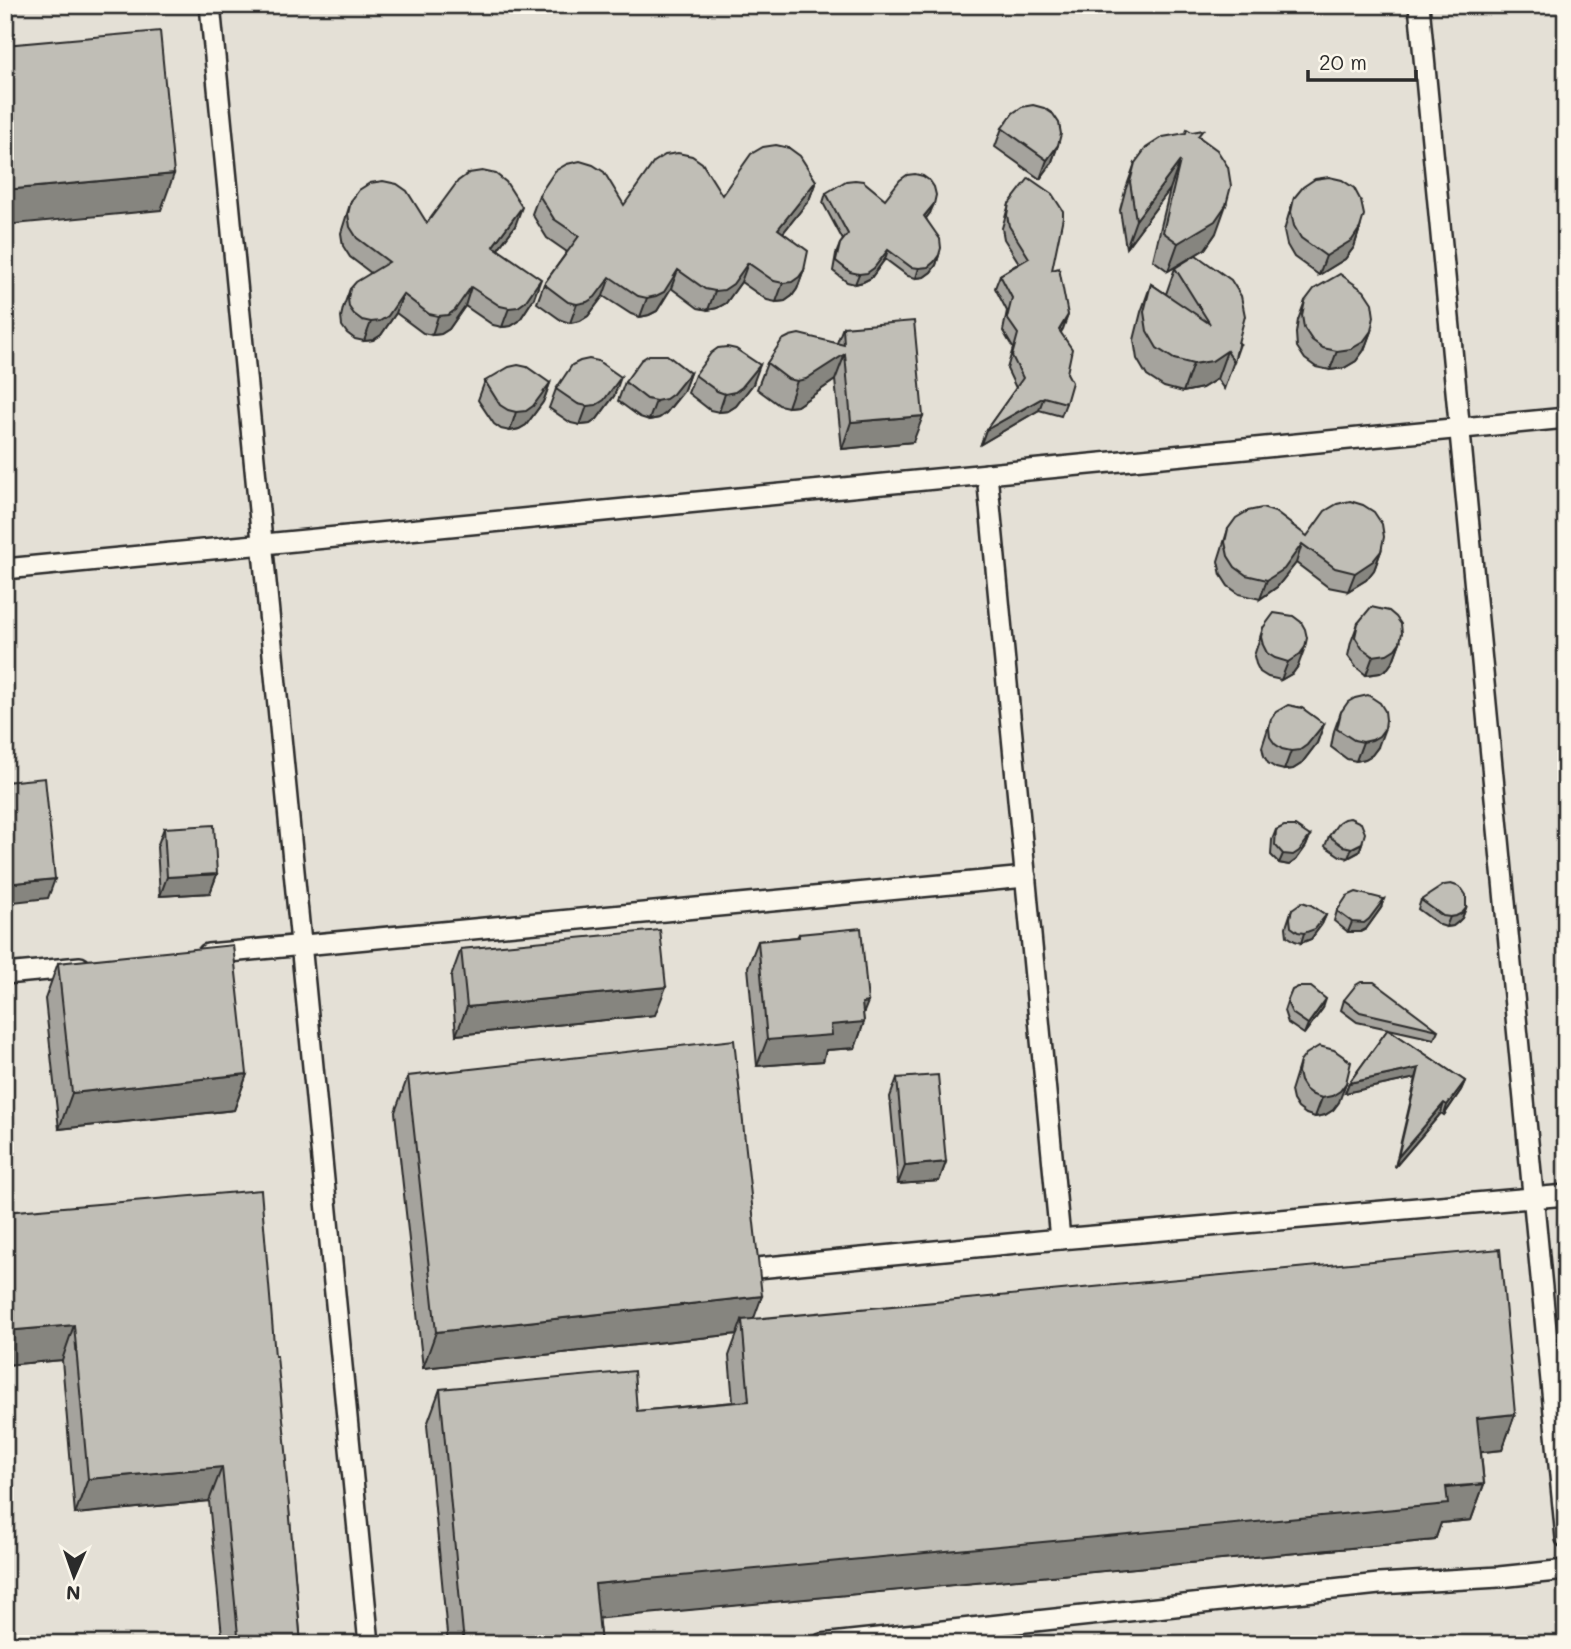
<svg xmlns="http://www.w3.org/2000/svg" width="1571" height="1649" font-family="Mali,sans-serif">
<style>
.built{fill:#e4e0d6}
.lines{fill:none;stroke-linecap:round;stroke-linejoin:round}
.service-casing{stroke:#2b2b2b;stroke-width:24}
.service{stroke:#fbf7ec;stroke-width:19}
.wall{fill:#a5a39d;stroke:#2b2b2b;stroke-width:2}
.shaded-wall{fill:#86857f;stroke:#2b2b2b;stroke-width:2}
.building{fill:#c0beb6;stroke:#2b2b2b;stroke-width:2}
</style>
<rect width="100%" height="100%" fill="#f3efe4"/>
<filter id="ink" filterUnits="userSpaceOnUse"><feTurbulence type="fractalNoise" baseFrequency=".0143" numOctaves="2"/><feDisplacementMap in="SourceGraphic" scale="14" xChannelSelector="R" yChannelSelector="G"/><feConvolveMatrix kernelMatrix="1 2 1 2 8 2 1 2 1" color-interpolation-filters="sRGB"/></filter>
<g filter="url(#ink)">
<rect class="built" x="5" y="5" width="1561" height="1639"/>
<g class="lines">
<defs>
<g id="service">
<path d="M210 5 369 1644"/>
<path d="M1419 5 1566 1538"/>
<path d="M987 474 1060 1239"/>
<path d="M5 569 1566 418"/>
<path d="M208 954 1026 877"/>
<path d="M5 974 80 967"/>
<path d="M757 1268 1060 1239 1566 1195"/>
<path d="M822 1644 1379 1584 1499 1577 1566 1570"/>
</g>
</defs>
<use href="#service" class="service-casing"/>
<use href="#service" class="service"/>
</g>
<g class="wall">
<path d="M1002 128 1058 145 1051 164 1040 179 995 147Z"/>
<path d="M1200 137 1216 233 1205 249 1168 271 1153 260 1170 189 1126 248 1120 210 1125 191 1135 163Z"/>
<path d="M816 181 809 200 783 233 804 270 797 289 792 296 785 301 776 302 767 300 741 282 726 303 717 308 708 310 698 308 671 288 657 311 649 315 640 317 631 314 603 296 588 316 580 321 570 323 561 320 537 303 544 284 567 252 547 238 532 214 539 195 624 205 722 195Z"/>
<path d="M826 193 885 199 930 213 926 218 939 255 936 265 931 272 924 277 916 278 908 276 885 259 871 278 863 282 855 284 847 282 833 271 836 254 840 244 843 240 823 203Z"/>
<path d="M1294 198 1360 228 1354 247 1345 259 1319 275 1294 257 1287 245 1284 231 1288 217Z"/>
<path d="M351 201 427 223 515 226 498 249 534 298 519 321 511 326 502 327 493 325 465 306 449 329 441 334 432 335 423 333 396 313 381 335 373 340 364 341 355 339 347 333 342 326 341 317 343 308 350 289 371 273 350 257 343 246 341 233Z"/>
<path d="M1009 204 1052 270 1068 315 1060 333 1067 373 1066 403 1061 416 1039 410 981 444 986 430 1016 388 1007 369 1013 348 1003 331 1007 311 995 288 1000 275 1019 263 1004 239 1002 228Z"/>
<path d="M1175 268 1240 344 1224 389 1217 379 1202 388 1183 392 1164 387 1147 376 1137 359 1134 340 1141 312 1151 284 1166 294Z"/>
<path d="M1305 301 1371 331 1364 350 1356 361 1344 368 1330 370 1316 367 1305 359 1297 347 1296 333 1298 320Z"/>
<path d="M843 327 913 442 842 449 835 380 797 406 788 407 779 405 757 389 767 363 837 343Z"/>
<path d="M690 373 683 392 666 413 659 418 649 420 640 417 618 401 625 382Z"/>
<path d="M695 375 753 384 736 406 728 411 719 412 710 410 688 393Z"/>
<path d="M485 381 550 383 543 402 526 425 519 429 510 431 501 429 494 424 478 400Z"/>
<path d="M556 389 614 396 597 419 590 424 580 425 571 423 549 408Z"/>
<path d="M1228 529 1307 536 1381 551 1374 570 1366 580 1348 591 1328 587 1296 563 1277 587 1260 599 1239 594 1228 586 1221 575 1218 561Z"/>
<path d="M1358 623 1400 642 1393 661 1388 668 1380 673 1366 675 1356 667 1348 656 1351 642Z"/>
<path d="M1263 628 1298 666 1293 673 1281 680 1268 677 1260 672 1256 664 1254 656Z"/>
<path d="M1341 712 1378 747 1372 755 1365 759 1356 761 1347 759 1331 747 1334 731Z"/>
<path d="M1271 719 1324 724 1317 743 1301 764 1293 769 1284 770 1276 768 1268 763 1264 756 1262 747Z"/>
<path d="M164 828 217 874 210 893 160 896 157 847Z"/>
<path d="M1276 830 1310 836 1306 846 1296 860 1289 865 1279 863 1271 855 1272 840Z"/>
<path d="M1329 836 1362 843 1359 852 1348 858 1340 856 1325 846Z"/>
<path d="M1421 900 1466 908 1462 918 1458 922 1453 926 1446 927 1440 925 1418 909Z"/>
<path d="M1381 908 1366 929 1360 932H1348L1334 921 1337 911Z"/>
<path d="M1292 909 1326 915 1322 924 1311 939 1301 943 1295 941 1287 936 1286 927Z"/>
<path d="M799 934 863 1014 864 1022 855 1048 826 1050 823 1061 757 1066 748 967 758 941 797 937Z"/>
<path d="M461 949 655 1015 456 1035 451 977Z"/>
<path d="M58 963 247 1074 234 1110 59 1129 45 999Z"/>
<path d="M1344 1000 1438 1030 1434 1039 1357 1022 1341 1010Z"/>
<path d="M1287 1002 1323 1008 1304 1034 1288 1023 1284 1011Z"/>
<path d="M1388 1029 1465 1081 1461 1090 1444 1115 1441 1113 1395 1167 1416 1078 1345 1093 1349 1083Z"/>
<path d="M1300 1062 1339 1102 1333 1110 1325 1115 1315 1117 1306 1114 1298 1108 1293 1100 1291 1091Z"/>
<path d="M408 1076 754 1319 1515 1414 1502 1450 1481 1452 1484 1484 1471 1520 1441 1523 1435 1540 598 1618 601 1644H448L427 1425 440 1389 637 1411 733 1402 729 1356 737 1334 423 1368 395 1112Z"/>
<path d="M897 1078 946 1162 939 1181 898 1184 890 1097Z"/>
<path d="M5 1212 285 1466 301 1644H215L218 1637 222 1636 209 1501 75 1514 62 1360 5 1365Z"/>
</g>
<g class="shaded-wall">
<path d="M1058 145 1051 164 1040 179 1047 160Z"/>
<path d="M1180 161 1170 189 1126 248 1136 220Z"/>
<path d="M174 174 161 210 5 225V190Z"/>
<path d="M816 181 809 200 771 248 778 229Z"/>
<path d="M934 204 930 213 921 225 924 216Z"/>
<path d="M1226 205 1216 233 1205 249 1168 271 1178 243Z"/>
<path d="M522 207 515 226 486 265 493 246Z"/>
<path d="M1360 228 1354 247 1345 259 1319 275 1326 256Z"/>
<path d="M888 250 885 259 871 278 863 282 855 284 859 274Z"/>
<path d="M939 255 936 265 931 272 924 277 916 278 919 268Z"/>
<path d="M748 263 741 282 726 303 717 308 708 310 715 291Z"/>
<path d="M678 270 671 288 657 311 649 315 640 317 647 298Z"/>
<path d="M804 270 797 289 792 296 785 301 776 302 783 283Z"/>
<path d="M610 277 603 296 588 316 580 321 570 323 577 304Z"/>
<path d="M541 279 534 298 519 321 511 326 502 327 509 308Z"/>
<path d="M471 287 465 306 449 329 441 334 432 335 438 316Z"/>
<path d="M403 294 396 313 381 335 373 340 364 341 371 322Z"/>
<path d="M1068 315 1063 329 1054 344 1059 330Z"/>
<path d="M1371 331 1364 350 1356 361 1344 368 1330 370 1337 351Z"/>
<path d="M1227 351 1217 379 1202 388 1183 392 1193 364Z"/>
<path d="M845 354 835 380 797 406 788 407 797 381Z"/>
<path d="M760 365 753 384 736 406 728 411 719 412 725 394Z"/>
<path d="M690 373 683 392 666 413 659 418 649 420 656 401Z"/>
<path d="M621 377 614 396 597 419 590 424 580 425 587 406Z"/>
<path d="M550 383 543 402 526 425 519 429 510 431 516 412Z"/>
<path d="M1044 397 1039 410 981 444 986 430Z"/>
<path d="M923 416 913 442 842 449 851 422Z"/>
<path d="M1302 544 1296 563 1277 587 1260 599 1267 580Z"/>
<path d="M1381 551 1374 570 1366 580 1348 591 1355 573Z"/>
<path d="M1400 642 1393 661 1388 668 1380 673 1366 675 1373 656Z"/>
<path d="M1305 647 1298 666 1293 673 1281 680 1288 662Z"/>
<path d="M1324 724 1317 743 1301 764 1293 769 1284 770 1291 751Z"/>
<path d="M1385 728 1378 747 1372 755 1365 759 1356 761 1363 742Z"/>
<path d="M1310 836 1306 846 1296 860 1289 865 1279 863 1283 854Z"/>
<path d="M1362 843 1359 852 1348 858 1352 848Z"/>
<path d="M217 874 210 893 160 896 167 877Z"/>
<path d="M55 879 48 898 5 903V884Z"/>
<path d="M1384 899 1381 908 1366 929 1360 932H1348L1352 922Z"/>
<path d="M1466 908 1462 918 1458 922 1453 926 1446 927 1450 917Z"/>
<path d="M1326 915 1322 924 1311 939 1301 943 1304 933Z"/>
<path d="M666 987 655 1015 456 1035 467 1007Z"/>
<path d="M1326 999 1323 1008 1304 1034 1308 1024Z"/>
<path d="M868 1002 860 1022H864L855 1048 826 1050 823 1061 757 1066 767 1040 831 1025 862 1003Z"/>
<path d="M1419 1068 1416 1078 1345 1093 1349 1083Z"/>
<path d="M247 1074 234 1110 59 1129 72 1093Z"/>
<path d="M1465 1081 1461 1090 1444 1115 1447 1105Z"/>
<path d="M1346 1083 1339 1102 1333 1110 1325 1115 1315 1117 1322 1098Z"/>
<path d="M1444 1103 1441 1113 1395 1167 1398 1157Z"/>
<path d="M946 1162 939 1181 898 1184 905 1166Z"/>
<path d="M762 1296 749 1332 742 1320 737 1334 423 1368 436 1332Z"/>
<path d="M74 1325 62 1360 5 1365V1331Z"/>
<path d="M1515 1414 1502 1450 1464 1454 1477 1418Z"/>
<path d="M222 1467 209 1501 75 1514 88 1479Z"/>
<path d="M1484 1484 1471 1520 1441 1523 1435 1540 582 1620 595 1584Z"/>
</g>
<g class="building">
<path d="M160 31 174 174 5 190V45Z"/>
<path d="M1033 105 1044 108 1053 114 1059 123 1061 134 1058 145 1047 160 1002 128 1013 113 1022 107Z"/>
<path d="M1187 129 1192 132 1203 130 1198 136 1217 150 1228 167 1231 186 1226 205 1215 221 1178 243 1163 232 1180 161 1136 220 1130 182 1135 163 1146 148 1163 137 1186 133Z"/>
<path d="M776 145 789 148 800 156 816 181 778 229 808 251 804 270 799 277 792 282 783 283 774 281 748 263 733 284 724 290 715 291 705 289 678 270 664 292 656 296 647 298 638 296 610 277 595 297 587 302 577 304 568 302 544 284 579 236 554 219 539 195 555 171 567 164 580 161 593 165 604 172 624 205 654 162 665 155 678 153 692 156 702 163 722 195 751 154 763 147Z"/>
<path d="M482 171 496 174 506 182 522 207 493 246 541 279 525 302 518 307 509 308 500 306 471 287 455 310 448 315 438 316 429 314 403 294 388 316 380 321 371 322 362 320 354 314 349 307 348 298 350 289 356 282 389 262 357 238 350 227 348 214 351 201 359 190 370 183 383 181 397 184 407 191 427 223 458 181 469 173Z"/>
<path d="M915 174 923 176 930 181 934 187 936 195 934 204 924 216 940 239 941 248 939 255 934 262 928 267 919 268 911 267 888 250 874 268 867 273 859 274 850 272 836 261 840 244 848 234 826 193 846 181 855 180 863 181 885 199 900 180 907 175Z"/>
<path d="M1329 177 1342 180 1354 188 1361 201 1364 215 1360 228 1352 240 1326 256 1301 238 1294 226 1291 212 1294 198 1303 187 1315 179Z"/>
<path d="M1029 178 1052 194 1063 211V217L1052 270 1059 268 1068 315 1059 330 1072 349 1067 373 1072 382 1066 403 1044 397 986 430 1023 378 1012 356 1018 334 1007 318 1012 298 1000 275 1029 258 1009 226 1007 215 1009 204Z"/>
<path d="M1196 255 1231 280 1241 296 1245 316 1238 343 1240 344 1238 345 1234 362 1227 351 1212 361 1193 364 1174 359 1157 348 1147 331 1144 312 1151 284 1210 324 1175 268Z"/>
<path d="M1340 274 1364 291 1372 303 1374 317 1371 331 1363 342 1351 349 1337 351 1323 348 1312 340 1304 328 1302 315 1305 301 1314 289Z"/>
<path d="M914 321 923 416 851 422 845 354 806 379 797 381 788 379 767 363 782 340 790 336 799 334 844 345 843 327Z"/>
<path d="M727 347 736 349 760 365 742 387 735 392 725 394 717 391 695 375 711 353 718 348Z"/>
<path d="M649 355H667L690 373 673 394 666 399 656 401 647 399 625 382 641 360Z"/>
<path d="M589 359 598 361 621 377 604 400 596 405 587 406 578 404 556 389 572 365 580 361Z"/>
<path d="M518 365 527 367 550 383 533 406 526 411 516 412 508 410 500 405 485 381 509 367Z"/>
<path d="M1350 501 1363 505 1374 512 1382 524 1384 537 1381 551 1373 561 1355 573 1335 568 1302 544 1284 569 1267 580 1246 575 1235 567 1228 556 1225 542 1228 529 1236 518 1248 511 1262 508 1275 512 1307 536 1325 511 1337 504Z"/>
<path d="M1371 607 1389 611 1396 617 1401 624 1402 633 1400 642 1395 649 1387 654 1373 656 1362 648 1355 637 1358 623Z"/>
<path d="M1274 613 1293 616 1301 622 1305 629 1307 638 1305 647 1300 654 1288 662 1275 658 1267 653 1263 645 1261 637 1263 628Z"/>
<path d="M1368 695 1380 703 1385 711 1386 720 1385 728 1379 736 1372 740 1363 742 1354 740 1337 729 1341 712 1348 702 1355 698Z"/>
<path d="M1288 705 1302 708 1324 724 1307 745 1300 750 1291 751 1282 749 1275 744 1270 737 1269 728 1271 719 1276 712Z"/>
<path d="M45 778 55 879 5 884V782Z"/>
<path d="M1350 818 1361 823 1365 833 1362 843 1352 848 1343 846 1329 836 1339 822 1344 819Z"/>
<path d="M214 825 217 874 167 877 164 828Z"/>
<path d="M1284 826H1295L1310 836 1299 851 1293 855 1283 854 1275 845 1276 830Z"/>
<path d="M1451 884 1457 886 1462 889 1466 895V908L1462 913 1456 916 1450 917 1443 916 1421 900 1444 885Z"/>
<path d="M1356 892 1384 899 1369 919 1364 923 1352 922 1337 911 1347 896Z"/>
<path d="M1302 902 1311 905 1326 915 1315 929 1304 933 1298 932 1291 927 1290 918 1292 909Z"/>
<path d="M861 928 868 1002 862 1003 864 1022 831 1025 832 1035 767 1040 758 941 799 937V934Z"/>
<path d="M660 930 666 987 467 1007 461 949Z"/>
<path d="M233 945 247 1074 72 1093 58 963Z"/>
<path d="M1361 982H1374L1438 1030 1360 1012 1344 1000 1356 985Z"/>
<path d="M1298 987H1311L1326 999 1308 1024 1292 1013 1287 1002 1292 990Z"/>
<path d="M1388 1029 1465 1081 1447 1105 1444 1103 1398 1157 1419 1068 1349 1083Z"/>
<path d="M734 1040 762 1296 436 1332 408 1076Z"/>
<path d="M1319 1046 1334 1050 1351 1062 1346 1083 1340 1091 1332 1096 1322 1098 1313 1095 1305 1089 1300 1081 1298 1072 1300 1062 1306 1054Z"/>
<path d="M938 1075 946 1162 905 1166 897 1078Z"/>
<path d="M261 1190 275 1356H277L287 1461H285L301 1644H218V1637L238 1635 222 1467 88 1479 74 1325 5 1331V1212Z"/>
<path d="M1500 1249 1515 1414 1477 1418 1484 1484 1446 1487 1448 1504 595 1584 601 1644H464L440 1389 634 1371 637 1411 749 1401 742 1320Z"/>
</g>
</g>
<rect width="1571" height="1649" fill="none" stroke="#fbf7ec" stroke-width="28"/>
<rect x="14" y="14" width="1543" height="1621" fill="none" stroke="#2b2b2b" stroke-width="2.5" filter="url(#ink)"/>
<g transform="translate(74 1576) rotate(182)" stroke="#fbf7ec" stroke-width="5" paint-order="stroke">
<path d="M0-5L12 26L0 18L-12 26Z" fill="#2b2b2b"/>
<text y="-10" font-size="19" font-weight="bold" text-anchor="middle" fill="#2b2b2b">N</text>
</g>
<path d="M1308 70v10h108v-10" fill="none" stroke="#2b2b2b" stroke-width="3.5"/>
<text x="1319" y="70" font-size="21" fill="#2b2b2b" stroke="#fbf7ec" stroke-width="5" paint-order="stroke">20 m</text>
</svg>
